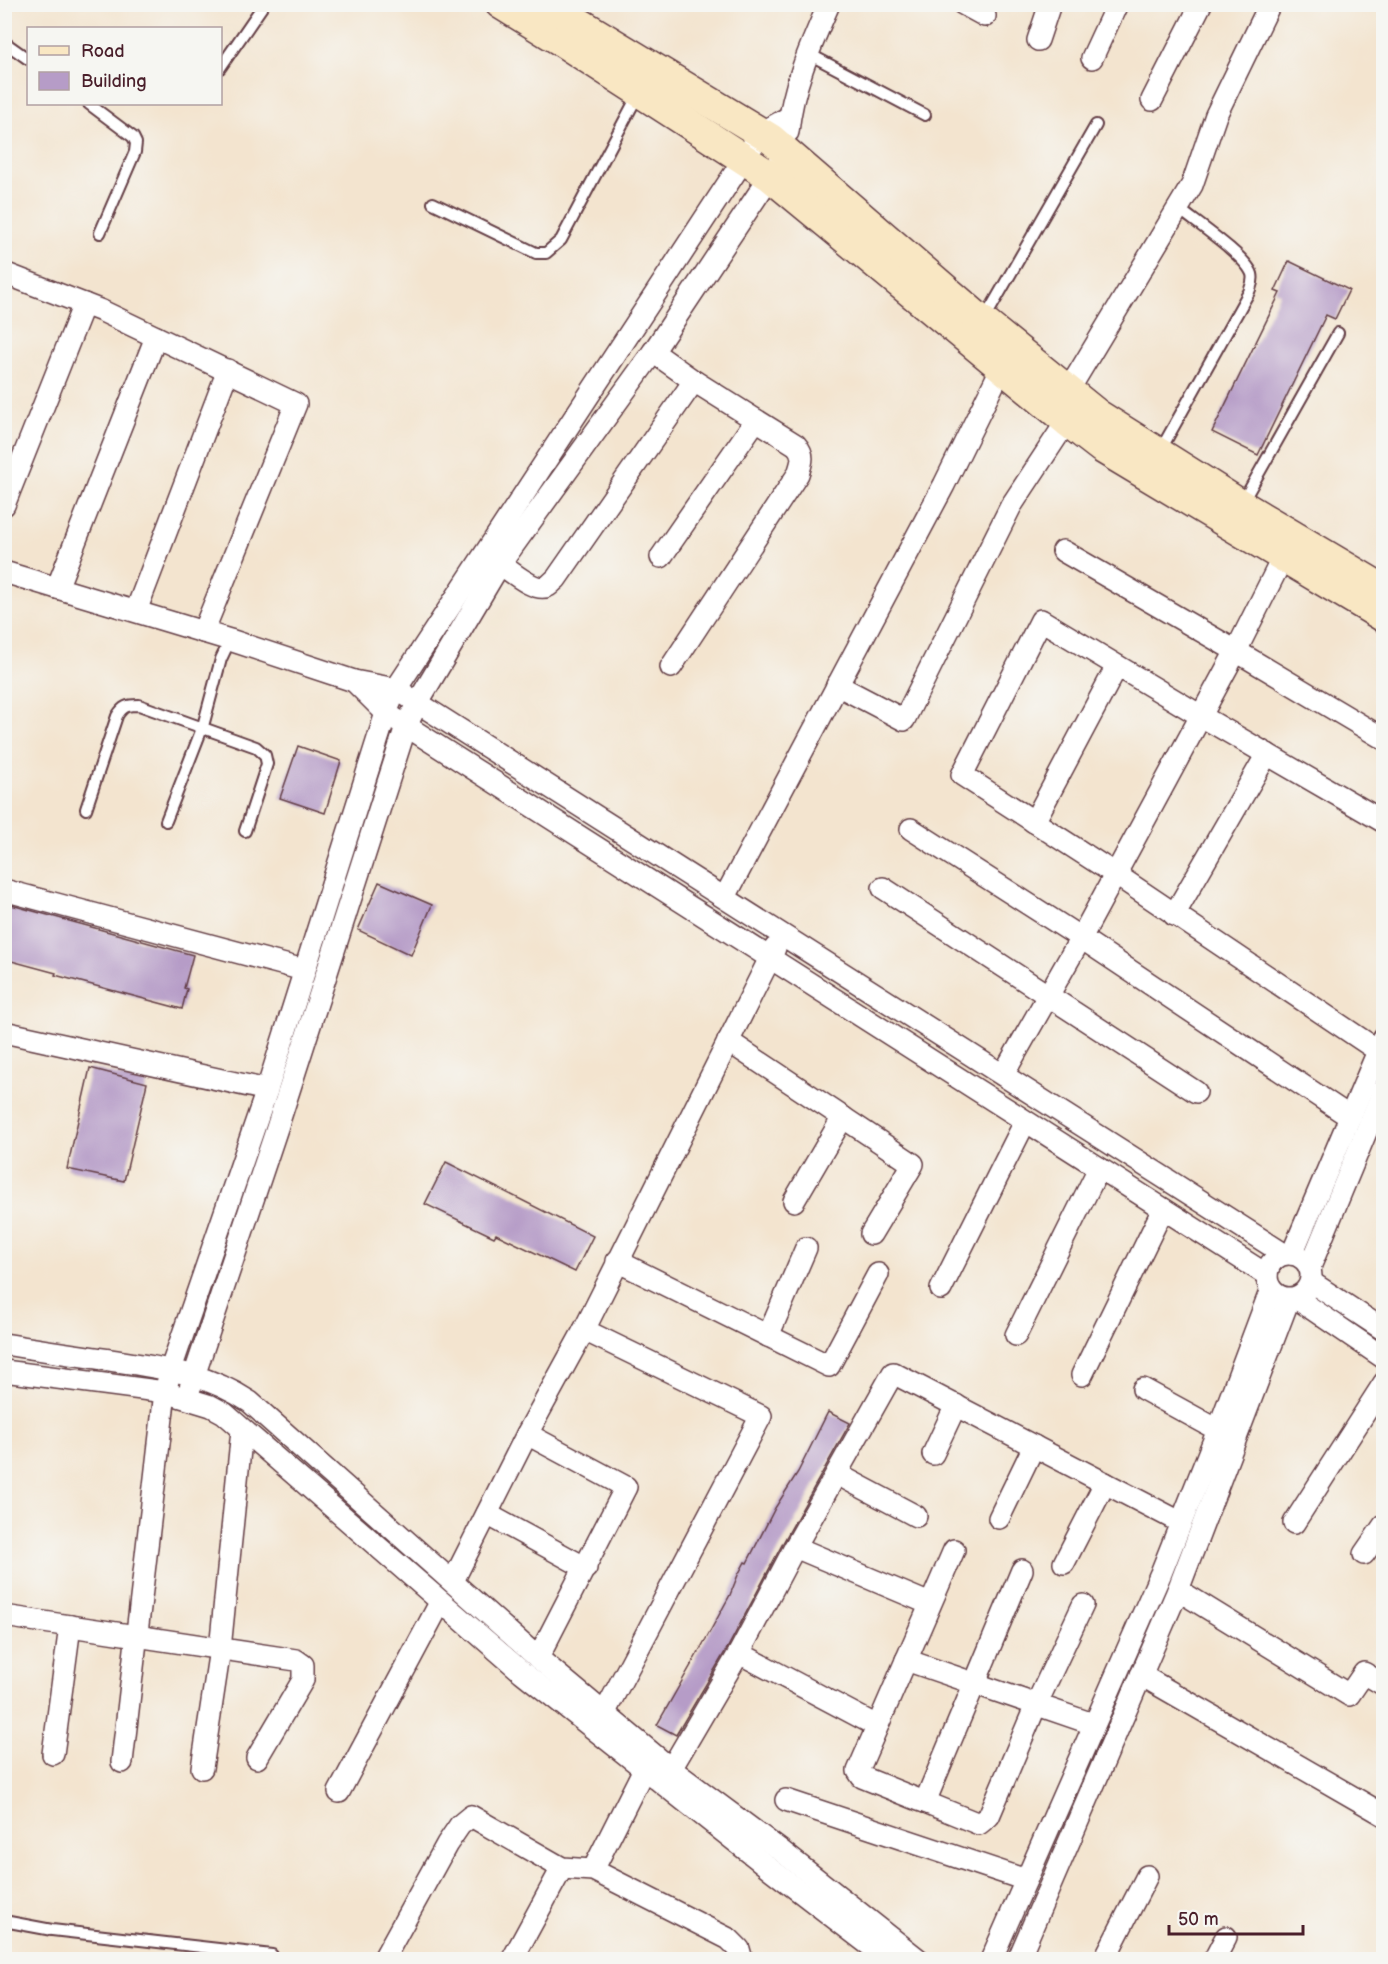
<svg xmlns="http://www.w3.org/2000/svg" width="1388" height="1964" font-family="'Balsamiq Sans',sans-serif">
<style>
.building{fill:#b69cc7}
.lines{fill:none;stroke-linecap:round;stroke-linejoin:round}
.lane-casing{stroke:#633d44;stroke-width:14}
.street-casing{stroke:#633d44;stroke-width:24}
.secondary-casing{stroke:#633d44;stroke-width:33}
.lane{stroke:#fff;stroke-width:10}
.street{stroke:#fff;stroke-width:21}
.secondary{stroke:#f9e7c3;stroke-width:30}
</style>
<rect width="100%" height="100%" fill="#f6f6f2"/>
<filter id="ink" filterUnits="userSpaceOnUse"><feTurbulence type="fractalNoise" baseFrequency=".0167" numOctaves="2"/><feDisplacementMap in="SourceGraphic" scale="12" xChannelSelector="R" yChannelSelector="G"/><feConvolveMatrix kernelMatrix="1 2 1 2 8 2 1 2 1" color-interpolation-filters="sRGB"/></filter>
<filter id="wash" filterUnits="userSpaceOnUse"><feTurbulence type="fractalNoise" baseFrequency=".008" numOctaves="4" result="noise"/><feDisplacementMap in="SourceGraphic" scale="24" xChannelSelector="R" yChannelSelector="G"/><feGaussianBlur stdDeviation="1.35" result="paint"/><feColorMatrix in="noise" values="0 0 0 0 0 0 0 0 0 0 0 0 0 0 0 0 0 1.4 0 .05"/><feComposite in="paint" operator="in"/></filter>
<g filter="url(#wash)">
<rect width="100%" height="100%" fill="#f3e4cf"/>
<g id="blocks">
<g class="building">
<path d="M1289 261 1349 290 1335 319 1326 315 1258 455 1212 432 1280 293 1275 291Z"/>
<path d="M298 746 341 761 325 813 280 798Z"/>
<path d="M379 882 432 905 411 955 358 930Z"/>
<path d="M4 903 193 955 184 988 187 989 182 1009 55 975 56 973 4 959Z"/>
<path d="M90 1068 147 1083 124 1181 67 1169Z"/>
<path d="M446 1162 593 1236 575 1272 496 1234 494 1237 425 1204Z"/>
<path d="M828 1412 850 1423 784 1541 728 1647 676 1735 657 1725 707 1637 730 1595 738 1575 745 1562 747 1563 775 1508 798 1472Z"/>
</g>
</g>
</g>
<g filter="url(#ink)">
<use href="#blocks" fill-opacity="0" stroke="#633d44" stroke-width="1.5"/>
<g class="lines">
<defs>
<g id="lane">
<path d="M4 42 28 59"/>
<path d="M807 53 925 115"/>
<path d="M220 68 264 4"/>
<path d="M89 104 133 137 136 143 135 152 100 233"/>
<path d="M433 203 536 253H546L561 240 639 93"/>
<path d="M984 320 1096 125"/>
<path d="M1160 451 1249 292C1251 286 1254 281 1252 274 1246 256 1195 222 1178 208"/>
<path d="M1242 503 1338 333"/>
<path d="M86 809 117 716C123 706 127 705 139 705L256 747 265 755 267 764 245 831"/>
<path d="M166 821 203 726 221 659 230 640"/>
<path d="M4 1921 52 1930 272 1955"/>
</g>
<g id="street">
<path d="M963 4 985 16"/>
<path d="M1038 40 1050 4"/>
<path d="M1092 58 1117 4"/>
<path d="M1152 100 1201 4"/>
<path d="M788 132C792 87 811 45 829 4"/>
<path d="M4 273 102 311 296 404 203 632"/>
<path d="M653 352 694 381 796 445C805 455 802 462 798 474L671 667"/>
<path d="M1068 391 1192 185 1216 115 1270 4"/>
<path d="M4 505 84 304"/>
<path d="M1063 551 1236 651 1384 739"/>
<path d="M661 557 756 420"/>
<path d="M500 564C511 571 535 593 548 586 551 584 553 581 556 579L694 381"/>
<path d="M4 572 230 640 354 681 396 689 1284 1254"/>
<path d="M57 588 156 337"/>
<path d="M136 611 228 370"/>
<path d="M354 681 386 713 1267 1275"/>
<path d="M837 685 904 720 1011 506 1067 421"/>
<path d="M1034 822 1117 666"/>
<path d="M911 829 1081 938 1350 1117"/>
<path d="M883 888 1196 1092"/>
<path d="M4 890 304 970"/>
<path d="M725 897 944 485 1002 367"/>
<path d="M1174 915 1267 754"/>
<path d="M4 1032 267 1090"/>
<path d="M728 1041 913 1164 871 1234"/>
<path d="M1377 1050 1115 874 962 775 1041 620 1201 716 1384 822"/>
<path d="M1003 1075 1081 938 1236 651 1289 545"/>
<path d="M794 1201 843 1117"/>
<circle cx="1289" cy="1276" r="22"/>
<path d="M1292 1254 1384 1037"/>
<path d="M617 1261 829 1366 878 1274"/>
<path d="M1310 1267 1384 1089"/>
<path d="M1311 1282 1384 1330"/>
<path d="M941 1289 1025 1122"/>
<path d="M1296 1298 1384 1358"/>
<path d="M584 1330 761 1416 605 1712"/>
<path d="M1016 1335 1099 1168"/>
<path d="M768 1336 806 1248"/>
<path d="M4 1344C40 1350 75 1355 110 1360 161 1368 205 1372 250 1402L538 1658 671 1769 780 1850 919 1960"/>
<path d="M4 1371 165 1392 211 1406 224 1413 522 1672 773 1871 889 1960"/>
<path d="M1082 1375 1163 1209"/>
<path d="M1143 1389 1218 1430"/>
<path d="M187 1397 277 1128 406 726 418 702 500 564 653 352 777 166"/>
<path d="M527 1434 626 1487 538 1658"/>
<path d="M933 1454 956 1405"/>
<path d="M837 1474 916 1516"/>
<path d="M487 1514 586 1568"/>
<path d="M999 1518 1034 1446"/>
<path d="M1294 1523 1384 1383"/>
<path d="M795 1547 930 1604"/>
<path d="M954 1550 858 1771 862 1777 919 1800 925 1802 1022 1570"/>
<path d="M1364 1554 1384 1525"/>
<path d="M1064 1563 1105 1483"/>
<path d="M453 1581 527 1434 584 1330 775 948"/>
<path d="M1178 1590 1349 1695 1364 1673 1384 1685"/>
<path d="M4 1616 296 1660 303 1665V1680L257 1758"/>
<path d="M739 1653 877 1726"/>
<path d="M906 1660 1093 1724"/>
<path d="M1141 1675 1384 1815"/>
<path d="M53 1754 70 1626"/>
<path d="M122 1762 165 1392 171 1369 267 1090 386 713 396 689 761 133 789 117"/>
<path d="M202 1768 220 1649 242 1430"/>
<path d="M662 1779 671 1769 739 1653 795 1547 893 1373 1180 1522"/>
<path d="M339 1792 440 1603"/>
<path d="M786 1800 1026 1880"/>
<path d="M925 1802 979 1824 989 1816 1036 1705 1083 1605"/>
<path d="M593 1870 644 1769"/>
<path d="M383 1960 447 1844 460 1825 471 1816 562 1868 593 1870 729 1939 739 1949 742 1960"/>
<path d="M512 1960 562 1868"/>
<path d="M991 1960 1161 1573 1218 1430 1271 1289"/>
<path d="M1018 1960 1178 1590 1289 1299"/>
<path d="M1104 1960 1147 1876"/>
<path d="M1214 1960 1226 1937"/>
</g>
<g id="secondary">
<path d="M501 4 558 39 770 176 1067 421 1102 448 1384 617"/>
<path d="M548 4 771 139 983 322 1098 415 1241 505 1384 590"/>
</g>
</defs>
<use href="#lane" class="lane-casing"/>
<use href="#street" class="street-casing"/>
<use href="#secondary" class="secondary-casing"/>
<use href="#lane" class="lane"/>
<use href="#street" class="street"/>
<use href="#secondary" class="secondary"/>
</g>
</g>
<rect width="1388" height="1964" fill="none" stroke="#f6f6f2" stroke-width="24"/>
<rect x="27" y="27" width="195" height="78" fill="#f6f6f2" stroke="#b1a0a2" stroke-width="1.5"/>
<rect x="39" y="46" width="30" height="9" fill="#f9e7c3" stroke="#b1a0a2" stroke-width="1.5"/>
<text x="81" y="57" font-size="18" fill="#4a1f2b">Road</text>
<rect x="39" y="72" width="30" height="18" fill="#b69cc7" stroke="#b1a0a2" stroke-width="1.5"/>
<text x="81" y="87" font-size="18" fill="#4a1f2b">Building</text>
<path d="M1169 1925v9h134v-9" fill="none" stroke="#4a1f2b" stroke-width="3"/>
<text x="1178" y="1925" font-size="18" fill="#4a1f2b" stroke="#f6f6f2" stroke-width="4.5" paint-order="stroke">50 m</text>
</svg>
